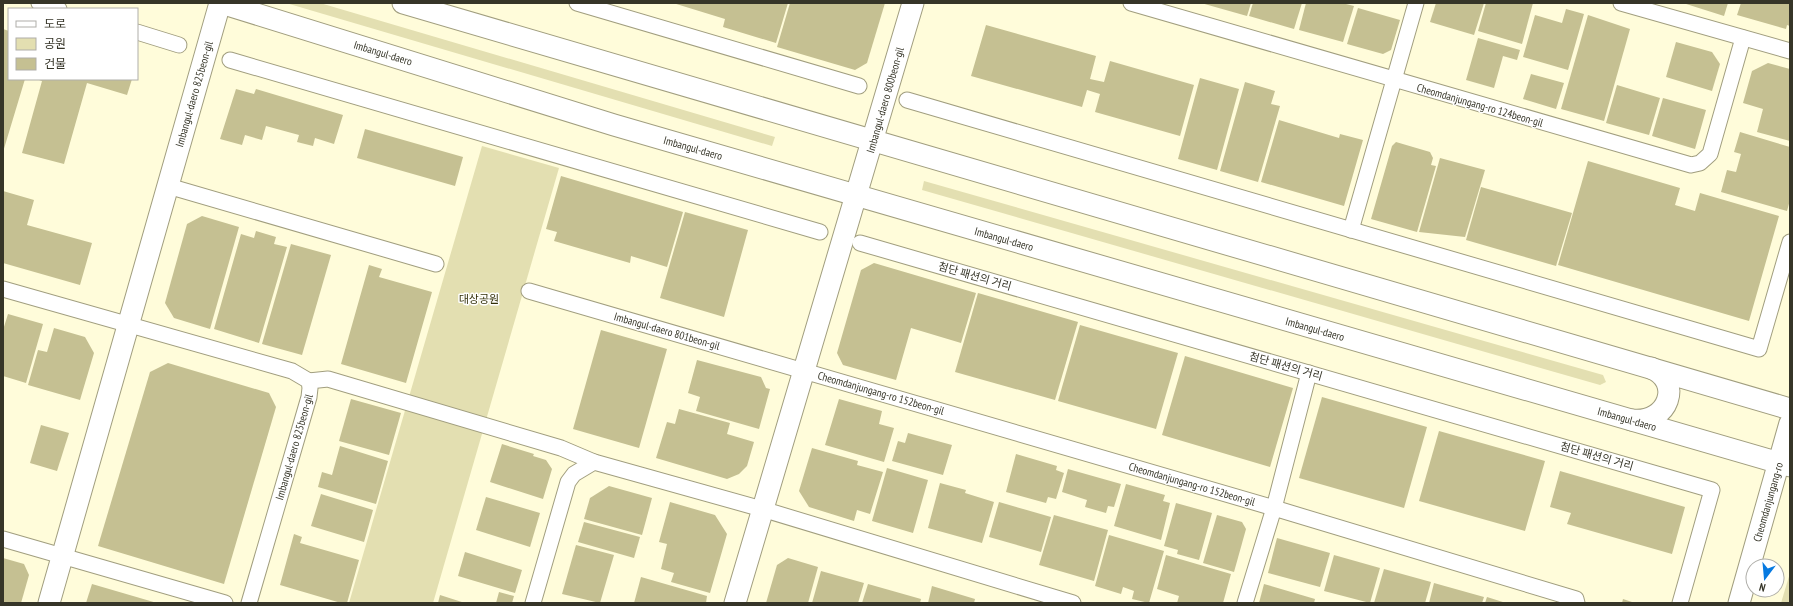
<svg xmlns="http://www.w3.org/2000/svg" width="1793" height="606" font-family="'PT Sans Narrow','Noto Sans KR',sans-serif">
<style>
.green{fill:#e3dfb1}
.building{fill:#c5c092}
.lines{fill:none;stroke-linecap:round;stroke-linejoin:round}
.street-casing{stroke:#a19e7f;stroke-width:17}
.secondary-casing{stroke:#a19e7f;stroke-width:23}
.street{stroke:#fff;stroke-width:15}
.secondary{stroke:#fff;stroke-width:21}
.labels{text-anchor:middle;stroke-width:3;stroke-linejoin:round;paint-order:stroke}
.street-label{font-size:11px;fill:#363528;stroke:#fff}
.park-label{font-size:11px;fill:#333009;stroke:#fff}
</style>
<rect width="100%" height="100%" fill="#fffcda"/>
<g class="green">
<path d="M286 3H320L775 137 772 146Z"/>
<path d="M482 146 559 168 433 603H349Z"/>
<path d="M924 181 1603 375 1606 382 1600 385 922 190Z"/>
<path d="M1790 573V603H1781Z"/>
</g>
<g class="building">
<path d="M673 3H788L776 43 723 27 725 19Z"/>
<path d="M790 3H885L867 63 855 70 777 47Z"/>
<path d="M1201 3H1251L1247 16Z"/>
<path d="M1253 3H1302L1294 29 1249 16Z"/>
<path d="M1306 3H1342L1354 6 1343 42 1299 30Z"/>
<path d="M1436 3H1484L1474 35 1430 22Z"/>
<path d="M1486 3H1533L1522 44 1478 31Z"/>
<path d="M1683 3H1728L1724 16Z"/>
<path d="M1741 3H1790V26L1787 25 1786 29 1737 15Z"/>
<path d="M1358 8 1400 20 1391 50 1383 54 1347 44Z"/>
<path d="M1566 9 1584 14 1568 70 1523 57 1535 15 1562 23Z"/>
<path d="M1588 15 1630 29 1604 121 1561 109Z"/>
<path d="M986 25 1096 56 1090 79 1104 82 1110 61 1194 85 1180 136 1095 112 1100 94 1087 90 1082 107 971 76Z"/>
<path d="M3 29 9 31V79H25L3 152Z"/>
<path d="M1478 38 1520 50 1517 60 1503 56 1494 88 1466 80Z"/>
<path d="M1676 42 1712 52 1720 64 1712 91 1666 77Z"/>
<path d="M1768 63 1790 69V141L1757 132 1763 109 1743 103 1752 71Z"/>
<path d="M1531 74 1564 83 1556 109 1523 99Z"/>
<path d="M1200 78 1239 89 1217 170 1178 159Z"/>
<path d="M36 79H132L127 95 87 83 64 164 22 153 42 81Z"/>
<path d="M1245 82 1275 91 1271 104 1280 106 1258 182 1220 171Z"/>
<path d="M1617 85 1660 98 1649 135 1606 123Z"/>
<path d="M236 89 254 94 256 89 343 115 334 144 315 138 313 146 297 142 299 135 266 126 262 140 245 135 242 145 220 139Z"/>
<path d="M1663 98 1706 110 1695 149 1652 136Z"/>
<path d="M1279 120 1339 138 1340 134 1363 140 1344 206 1261 182Z"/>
<path d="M365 129 463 157 455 186 357 158Z"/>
<path d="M1740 132 1790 147V200L1787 211 1721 192 1727 170 1736 172 1741 154 1734 152Z"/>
<path d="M1396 142 1430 152 1433 158 1431 165 1436 166 1417 232 1371 219 1392 146Z"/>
<path d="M1440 158 1485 170 1465 237 1419 232Z"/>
<path d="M1588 161 1680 188 1675 205 1695 211 1700 193 1779 216 1749 321 1558 265Z"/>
<path d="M561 176 683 212 667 267 631 256 630 263 554 241 557 232 546 229Z"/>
<path d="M1481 187 1572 213 1556 266 1466 240Z"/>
<path d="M3 191 34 200 27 225 92 243 80 285 3 263Z"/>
<path d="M685 212 748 230 724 317 660 298Z"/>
<path d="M202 216 239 227 210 329 174 318 165 303 187 224Z"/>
<path d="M256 231 276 237 274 244 287 247 259 343 214 329 241 234 254 238Z"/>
<path d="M291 244 331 255 302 355 262 344Z"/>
<path d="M874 263 976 293 961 343 911 328 896 380 843 365 837 353 861 270Z"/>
<path d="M369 265 382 269 379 277 432 292 406 383 341 364Z"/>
<path d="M978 293 1078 322 1055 400 955 372Z"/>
<path d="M8 314 43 324 26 383 3 376V330Z"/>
<path d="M1080 325 1178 353 1156 429 1058 401Z"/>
<path d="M54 328 85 337 94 353 80 400 28 385 38 350 47 352Z"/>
<path d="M601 330 667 349 639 448 573 429Z"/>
<path d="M1185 356 1293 388 1270 467 1162 435Z"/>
<path d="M697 360 761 377 766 388 770 389 759 429 696 411 700 397 688 393Z"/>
<path d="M168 363 269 393 276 407 224 584 98 546 150 372Z"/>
<path d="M1322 397 1427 427 1404 508 1299 478Z"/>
<path d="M351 399 401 413 389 455 339 441Z"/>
<path d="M839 399 882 411 879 424 894 428 884 462 825 445Z"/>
<path d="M679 409 730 423 727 434 754 442 747 466 739 474 727 479 656 458 667 422 675 424Z"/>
<path d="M41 425 69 433 57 471 30 463Z"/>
<path d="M1439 431 1545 461 1525 531 1419 501Z"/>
<path d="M908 433 952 445 943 475 892 461 898 441 905 443Z"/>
<path d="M502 444 534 454 533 456 546 460 552 469 543 499 490 482Z"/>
<path d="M340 446 388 461 376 504 318 487 322 472 332 475Z"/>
<path d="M812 448 858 461 857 465 883 472 870 514 857 510 854 521 809 507 799 491Z"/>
<path d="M1016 454 1057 466 1056 470 1064 473 1056 499 1048 497 1046 503 1006 492Z"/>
<path d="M887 468 928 480 913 533 872 521Z"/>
<path d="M1068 469 1121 484 1114 507 1108 506 1106 513 1085 507 1087 500 1062 492Z"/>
<path d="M1560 471 1685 507 1672 554 1567 524 1571 513 1550 507Z"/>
<path d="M940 483 966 490 965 493 994 502 982 543 928 528Z"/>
<path d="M1126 484 1165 495 1163 501 1170 503 1161 540 1114 526Z"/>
<path d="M609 486 652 498 642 535 584 519 590 498Z"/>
<path d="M321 494 373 510 364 542 311 526Z"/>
<path d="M486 497 540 513 530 547 476 530Z"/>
<path d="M670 502 715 515 727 534 710 593 671 582 674 573 661 569 667 544 659 542Z"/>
<path d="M999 502 1051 517 1041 552 989 537Z"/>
<path d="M1176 503 1212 513 1199 560 1177 554 1178 550 1164 546Z"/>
<path d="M1054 515 1108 530 1094 581 1039 565Z"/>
<path d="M1217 515 1242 522 1246 529 1234 572 1203 563Z"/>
<path d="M584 522 640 537 634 558 578 542Z"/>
<path d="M294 534 302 537 300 543 359 560 347 603H341L280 585Z"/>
<path d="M1109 535 1164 551 1149 603 1132 599 1134 591 1123 587 1121 594 1095 586Z"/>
<path d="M1277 538 1330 553 1320 587 1268 573Z"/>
<path d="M576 545 614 555 600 603 562 594Z"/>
<path d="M465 552 522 570 515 593 458 576Z"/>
<path d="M1166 555 1231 574 1223 603H1177L1179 596 1157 589Z"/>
<path d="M1334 555 1380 568 1370 603 1324 591Z"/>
<path d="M3 558 24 564 29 575 21 603H3Z"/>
<path d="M788 558 818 567 808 603H766L777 565Z"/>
<path d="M1384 569 1431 582 1425 603H1374Z"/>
<path d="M821 571 864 583 858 603H812Z"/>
<path d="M641 577 707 596 706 603H634Z"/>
<path d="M1434 583 1484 597 1482 603H1429Z"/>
<path d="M92 584 157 603H86Z"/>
<path d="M868 584 921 599 920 603H862Z"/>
<path d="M1264 584 1315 599 1314 603H1259Z"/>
<path d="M932 586 975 599 974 603H928Z"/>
<path d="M499 592 514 596 512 603H496Z"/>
<path d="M440 595 465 603H438Z"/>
<path d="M1487 597 1506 603H1485Z"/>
<path d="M1623 599 1635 603H1622Z"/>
</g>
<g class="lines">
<defs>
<g id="street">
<path d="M39 3 59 9"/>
<path d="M577 3 859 86"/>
<path d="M1131 3 1691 165 1700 163 1710 154 1743 38"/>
<path d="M1621 3 1790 51"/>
<path d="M137 32 179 45"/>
<path d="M230 60 820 232"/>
<path d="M907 100 1759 349 1790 242"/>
<path d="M168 186 436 264"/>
<path d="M1351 230 1416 3"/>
<path d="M860 243 1712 490 1680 603"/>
<path d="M3 289 292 371 309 381 310 388 309 397 249 603"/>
<path d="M529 291 1274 508 1576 599 1577 603"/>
<path d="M309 381 328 379 561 448 594 462"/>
<path d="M3 539 225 603"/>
<path d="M533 603 568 482 574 474 594 462 762 509 1073 603"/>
<path d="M1245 603 1274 508 1309 373"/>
</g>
<g id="secondary">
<path d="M221 3 614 125 1790 466"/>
<path d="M403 3 1790 409"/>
<path d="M1632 420C1669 424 1683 381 1651 368"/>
<path d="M49 603 220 3"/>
<path d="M735 603 913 3"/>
<path d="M1739 603 1790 423"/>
</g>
</defs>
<use href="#street" class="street-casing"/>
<use href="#secondary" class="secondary-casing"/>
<use href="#street" class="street"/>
<use href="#secondary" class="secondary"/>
</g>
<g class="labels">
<g class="street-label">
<text transform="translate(383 53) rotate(17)" y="4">Imbangul-daero</text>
<text transform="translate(194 94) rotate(-74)" y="4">Imbangul-daero 825beon-gil</text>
<text transform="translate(885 100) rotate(-74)" y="4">Imbangul-daero 800beon-gil</text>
<text transform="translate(1480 105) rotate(16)" y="4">Cheomdanjungang-ro 124beon-gil</text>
<text transform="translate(693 148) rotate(16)" y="4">Imbangul-daero</text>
<text transform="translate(1004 239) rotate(16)" y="4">Imbangul-daero</text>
<text transform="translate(975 276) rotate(16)" y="4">첨단 패션의 거리</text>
<text transform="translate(1315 329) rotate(16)" y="4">Imbangul-daero</text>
<text transform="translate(667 331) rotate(16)" y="4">Imbangul-daero 801beon-gil</text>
<text transform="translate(1286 366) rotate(16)" y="4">첨단 패션의 거리</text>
<text transform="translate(881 393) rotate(16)" y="4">Cheomdanjungang-ro 152beon-gil</text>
<text transform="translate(1627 419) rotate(16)" y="4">Imbangul-daero</text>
<text transform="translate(294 447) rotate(-74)" y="4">Imbangul-daero 825beon-gil</text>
<text transform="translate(1597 456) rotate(16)" y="4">첨단 패션의 거리</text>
<text transform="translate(1192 484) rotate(16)" y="4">Cheomdanjungang-ro 152beon-gil</text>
<text transform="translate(1768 502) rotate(-74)" y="4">Cheomdanjungang-ro</text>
</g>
<g class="park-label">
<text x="479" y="303">대상공원</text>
</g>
</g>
<rect width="1793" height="606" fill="none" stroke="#363528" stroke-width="8"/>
<rect x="8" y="8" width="130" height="72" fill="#ffffff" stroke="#afaea9"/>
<rect x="16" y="21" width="20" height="6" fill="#ffffff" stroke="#afaea9"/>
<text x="44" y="28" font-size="12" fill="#363528">도로</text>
<rect x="16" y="38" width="20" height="12" fill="#e3dfb1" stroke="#afaea9"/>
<text x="44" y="48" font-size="12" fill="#363528">공원</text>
<rect x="16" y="58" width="20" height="12" fill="#c5c092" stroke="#afaea9"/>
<text x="44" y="68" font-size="12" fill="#363528">건물</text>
<g transform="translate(1765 578) rotate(196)"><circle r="19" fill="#ffffff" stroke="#afaea9"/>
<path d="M0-3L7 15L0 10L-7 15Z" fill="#077ae1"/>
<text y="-6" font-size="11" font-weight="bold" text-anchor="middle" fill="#363528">N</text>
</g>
</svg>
